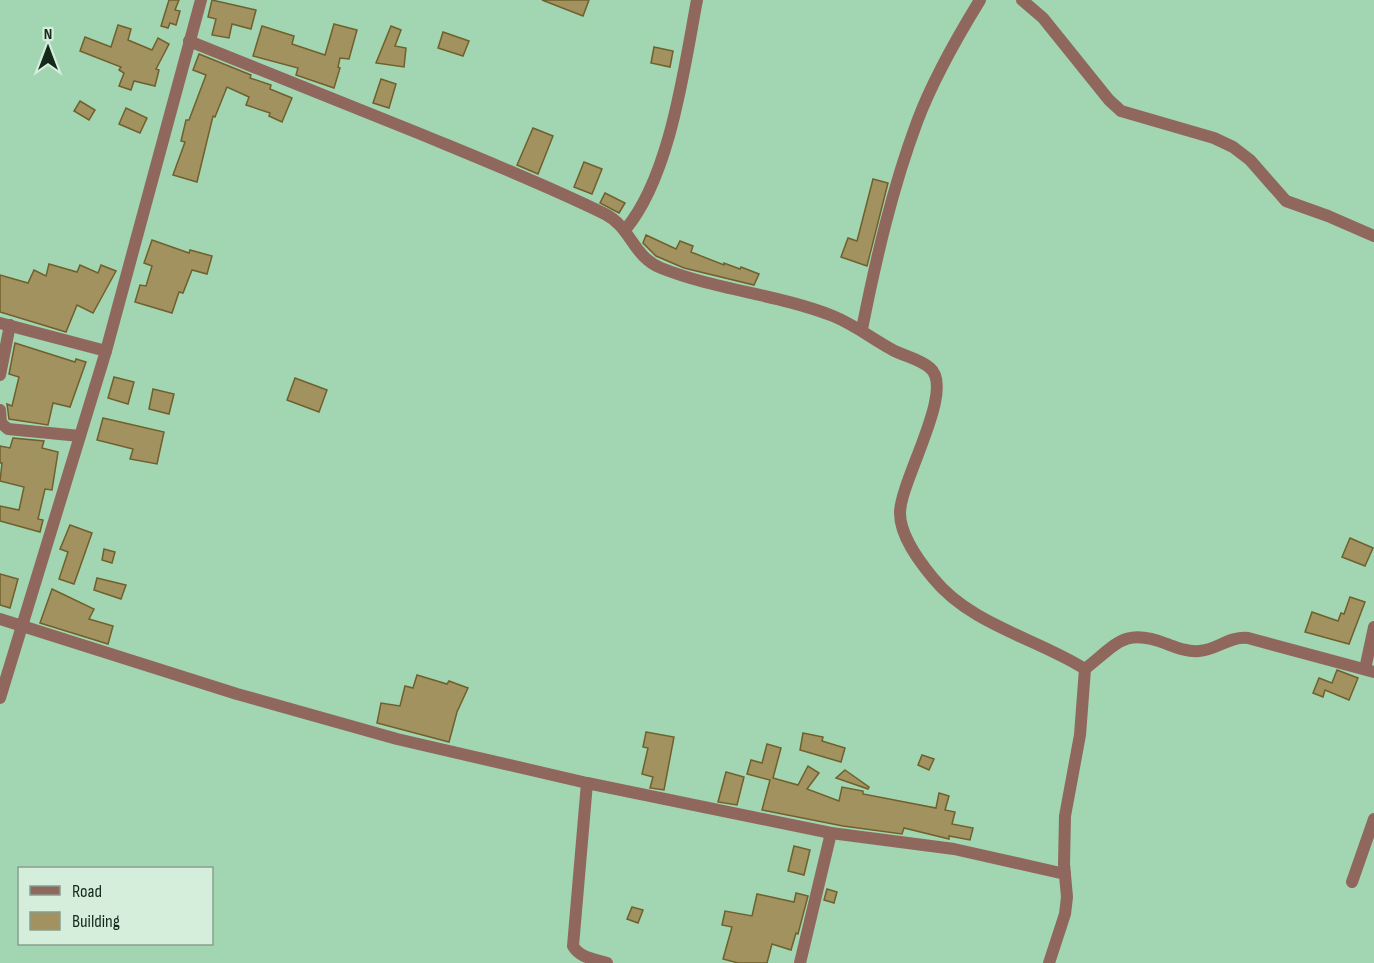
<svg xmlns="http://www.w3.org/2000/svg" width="1374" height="963" font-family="'Sofia Sans Condensed',sans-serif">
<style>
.building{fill:#a1925f;stroke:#6f602d;stroke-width:1.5}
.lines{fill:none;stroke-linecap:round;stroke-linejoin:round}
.minor{stroke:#8f675d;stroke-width:12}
.tertiary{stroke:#8f675d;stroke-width:12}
</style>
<rect width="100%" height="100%" fill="#a2d5b1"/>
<g class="building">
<path d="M169 0H179L175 10 180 11 176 25 170 23 168 28 161 26Z"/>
<path d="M212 0 256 10 251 29 232 24 229 38 212 35 216 19 208 17Z"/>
<path d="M542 0H589L583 16Z"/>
<path d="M334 24 357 30 349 59 340 58 338 67 340 68 334 88 296 75 298 68 253 56 262 26 294 36 292 44 325 55Z"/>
<path d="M118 25 131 29 128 40 152 50 158 38 169 44 156 69 159 70 155 86 134 81 131 90 119 86 124 73 119 70 121 67 80 51 85 37 111 47Z"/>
<path d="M391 26 401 30 395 46 406 48 404 67 376 63Z"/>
<path d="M443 32 469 41 463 56 438 48Z"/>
<path d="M654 47 673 51 670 67 651 63Z"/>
<path d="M199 54 251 75 250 78 271 85 270 89 292 98 282 122 269 116 270 113 246 105 249 97 227 87 215 117 213 116 197 182 173 175 185 142 181 141 186 120H189L206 75 193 70Z"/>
<path d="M381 79 396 84 389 108 373 103Z"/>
<path d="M80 101 95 110 89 120 74 111Z"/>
<path d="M126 108 147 118 140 133 119 124Z"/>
<path d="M533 128 553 136 538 174 517 165Z"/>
<path d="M584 162 602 169 592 194 574 187Z"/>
<path d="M873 179 888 183 867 266 841 257 848 238 857 241Z"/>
<path d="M605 193 625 203 619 213 600 203Z"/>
<path d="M646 235 676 249 680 241 693 246 691 252 724 265V263L740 269 741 267 759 274 754 285 684 268 656 256 643 243Z"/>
<path d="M152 240 189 253 190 250 212 256 207 274 192 270 183 293 179 292 172 313 135 302 140 285 146 286 152 266 144 263Z"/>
<path d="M49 264 77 272 80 265 98 273 101 265 116 271 93 313 77 305 66 332 0 312V275L28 283 34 270 46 276Z"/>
<path d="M15 343 75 362 76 359 86 362 70 407 53 403 48 425 9 419 7 404 12 406 19 377 9 374Z"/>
<path d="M114 377 134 382 128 404 108 398Z"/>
<path d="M295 378 327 390 319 412 287 400Z"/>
<path d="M153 389 174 394 169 414 149 409Z"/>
<path d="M103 418 164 432 157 464 130 459 133 449 97 440Z"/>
<path d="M13 438 44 441 42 448 58 452 52 490 45 489 38 519 43 520 40 532 0 521V506L19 510 24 487 0 481 2 463H0V446L10 448Z"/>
<path d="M70 525 92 533 74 584 59 579 68 552 60 549Z"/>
<path d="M1350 538 1373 548 1365 566 1342 557Z"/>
<path d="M104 549 115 552 112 563 102 560Z"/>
<path d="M0 574 18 579 10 608 0 605Z"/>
<path d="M97 578 126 585 121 599 94 590Z"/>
<path d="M52 589 94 609 89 619 113 626 108 644 40 623Z"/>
<path d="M1350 597 1365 602 1349 644 1305 632 1312 612 1338 621 1341 613 1344 614Z"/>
<path d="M1337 670 1358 678 1349 700 1325 690 1323 697 1313 693 1319 678 1332 683Z"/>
<path d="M417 675 447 684 449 681 468 688 457 712 449 742 377 723 381 703 400 706 405 686 413 688Z"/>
<path d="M646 732 674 737 664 790 650 788 653 777 642 774 648 748 643 747Z"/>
<path d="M803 733 823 737 822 741 845 748 841 762 800 750Z"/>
<path d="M767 744 781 748 773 778 798 785 808 766 819 773 807 789 839 801 842 787 863 791V794L936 808 939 793 949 796 945 810 955 812 952 824 973 828 970 840 949 836V839L904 828 902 834 843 826 762 810 770 780 747 774 751 760 762 763Z"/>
<path d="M922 755 934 759 929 770 918 765Z"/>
<path d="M845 770 869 787 868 789 836 778Z"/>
<path d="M726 772 744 777 737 805 718 802Z"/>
<path d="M794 846 810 850 804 875 788 871Z"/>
<path d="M827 889 837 892 834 903 824 900Z"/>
<path d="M796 893 808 896 798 934 796 933 791 950 772 944 767 963H738L723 959 732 927 722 925 725 911 752 916 757 894 794 902Z"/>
<path d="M632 907 643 910 638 923 627 919Z"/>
</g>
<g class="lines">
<g class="minor">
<path d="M1022 0 1043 18 1109 100 1121 111 1214 138 1233 147 1250 160 1286 201 1328 216 1374 236"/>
<path d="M189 41C265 72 342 102 418 133 481 159 544 184 605 214 631 227 633 257 661 268 716 290 777 294 833 316 855 325 871 338 891 349 903 356 920 359 930 368 956 389 900 481 900 513 900 536 919 561 933 578 971 625 1036 638 1085 669"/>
<path d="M625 230C670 177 684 69 697 0"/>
<path d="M0 323 106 351"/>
<path d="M862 329C876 259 892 189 917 122 933 79 956 39 980 0"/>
<path d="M0 375 10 325"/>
<path d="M0 410 1 423 8 429 80 436"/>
<path d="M0 619 237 694 397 739 587 783 831 833 954 849 1065 874"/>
<path d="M1365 669 1374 627"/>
<path d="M587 783 573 946C580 958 594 959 607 963"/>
<path d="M1352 882 1374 819"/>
<path d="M800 963 831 833"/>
<path d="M1049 963 1065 914 1067 897 1064 864 1065 816 1080 735 1085 669C1117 644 1124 627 1167 644 1178 648 1188 652 1199 651 1217 650 1229 636 1248 638L1374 672"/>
</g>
<path class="tertiary" d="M0 698 106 351 201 0"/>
</g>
<rect x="18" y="867" width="195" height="78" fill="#d5eedc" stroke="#889f8f" stroke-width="1.5"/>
<rect x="30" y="886" width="30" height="9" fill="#8f675d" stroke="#889f8f" stroke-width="1.5"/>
<text x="72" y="897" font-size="18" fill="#15291b">Road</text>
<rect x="30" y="912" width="30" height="18" fill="#a1925f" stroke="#889f8f" stroke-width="1.5"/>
<text x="72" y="927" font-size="18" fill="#15291b">Building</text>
<g transform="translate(48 48)" stroke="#d5eedc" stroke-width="4.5" paint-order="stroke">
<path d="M0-4.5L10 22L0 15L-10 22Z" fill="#15291b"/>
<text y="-9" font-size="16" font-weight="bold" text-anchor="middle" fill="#15291b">N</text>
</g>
</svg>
